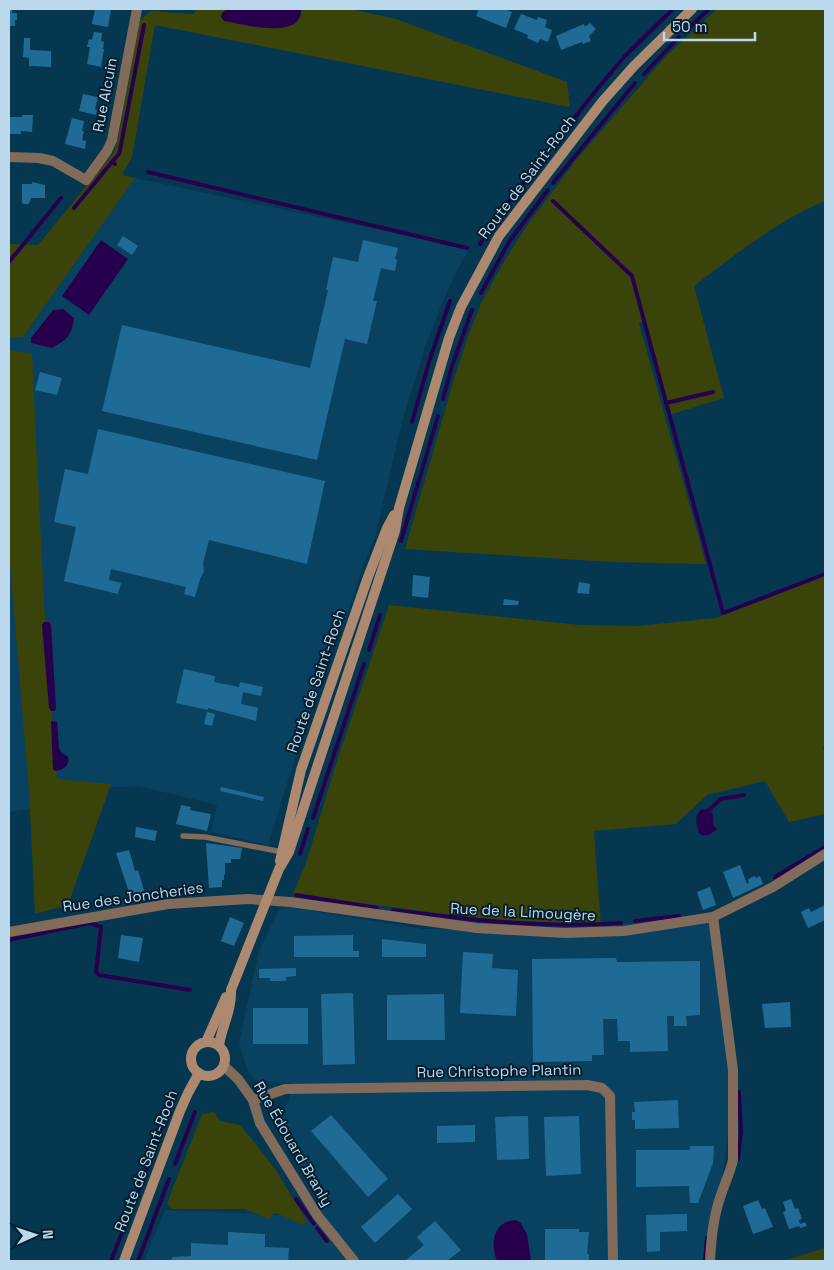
<svg xmlns="http://www.w3.org/2000/svg" width="834" height="1270" font-family="'Space Grotesk',sans-serif">
<style>
.built{fill:#094260}
.green{fill:#3a440a}
.water{fill:#26004c}
.lines{fill:none;stroke-linecap:round;stroke-linejoin:round}
.stream{stroke:#26004c;stroke-width:4}
.building{fill:#206b96}
.lane{stroke:#816b5a;stroke-width:5.5}
.street{stroke:#816b5a;stroke-width:10}
.secondary{stroke:#ac896f;stroke-width:10}
.labels{text-anchor:middle;stroke-width:4;stroke-linejoin:round;paint-order:stroke}
.street-label{font-size:15px;fill:#bbd8ec;stroke:#051d2c}
</style>
<rect width="100%" height="100%" fill="#063751"/>
<g class="built">
<path d="M135 178 469 249 455 274 440 308 426 344 402 422 374 541 365 560 343 627 334 631 268 845 211 832 217 805 139 786 46 792 48 806 9 812V338L23 337Z"/>
<path d="M287 907 423 929 601 927 715 913 735 1076 720 1199 710 1261H144L165 1210 307 1216 326 1204 274 1125 290 1098 291 1083 254 1080 247 1069 239 1043 259 951 278 911Z"/>
</g>
<g class="green">
<path d="M198 9H350L396 19 567 82 570 107 155 25 132 157 122 175 135 178 23 337 9 338V244L38 245 114 152 119 133 140 20 151 11 193 14Z"/>
<path d="M717 9H825V201C777 221 736 254 694 286L724 398 669 415 643 321 639 323 706 564 614 562 405 549 454 379 468 336 481 303 505 260 526 227 576 160 666 56Z"/>
<path d="M9 350 32 354 44 603 57 779 111 784 68 905 35 914 29 790 9 551Z"/>
<path d="M825 576V745L822 747 825 752V814L789 822 765 781 707 795 676 824 594 831 601 927 511 923 293 894 307 860 335 767 389 605 580 625 637 626 716 618Z"/>
<path d="M214 1112 220 1121 240 1125 251 1138 275 1169 307 1221 302 1225C292 1221 285 1215 274 1213L269 1219 244 1209H172L167 1203 202 1114Z"/>
<path d="M825 1248V1261H783Z"/>
</g>
<g class="water">
<path d="M227 9H301C303 41 242 24 224 21L221 17 222 13Z"/>
<path d="M101 240 128 259 89 315 62 296Z"/>
<path d="M63 309 74 318C72 336 67 339 52 348L31 343V338L53 310Z"/>
<path d="M44 622H49L51 625 56 707 55 711H51L49 708 42 625Z"/>
<path d="M51 721 57 722 59 748 61 752 68 757C70 766 63 770 55 771L53 769Z"/>
<path d="M702 809C714 810 714 815 713 825L717 829C712 833 705 839 699 833 696 825 694 814 702 809Z"/>
<path d="M515 1220 520 1222 527 1234 531 1261H497C490 1243 493 1222 515 1220Z"/>
</g>
<g class="lines">
<g class="stream">
<path d="M692 25 709 9"/>
<path d="M644 74 679 37"/>
<path d="M112 162 119 154 120 150 144 25"/>
<path d="M148 172 467 248"/>
<path d="M553 183 635 83"/>
<path d="M553 201 632 276 723 613 825 574"/>
<path d="M74 208 112 162 115 164"/>
<path d="M480 244 499 214 598 88 625 56 673 9"/>
<path d="M9 262 61 198"/>
<path d="M481 293 509 242 548 190"/>
<path d="M443 399 452 366 472 310"/>
<path d="M666 403 713 392"/>
<path d="M412 422 429 362 450 301"/>
<path d="M401 541 438 416"/>
<path d="M369 650 380 615"/>
<path d="M709 810 721 799 744 795"/>
<path d="M313 818 364 664"/>
<path d="M300 854 308 829"/>
<path d="M775 877 825 847"/>
<path d="M296 895 377 908"/>
<path d="M393 910C469 920 544 928 621 923"/>
<path d="M635 921 679 916"/>
<path d="M9 940 90 923 101 927 96 972 99 975 190 990"/>
<path d="M738 1159 741 1132 739 1092"/>
<path d="M175 1164 195 1112"/>
<path d="M296 1199 314 1224"/>
<path d="M317 1228 327 1241"/>
<path d="M111 1261 145 1174 173 1095"/>
<path d="M138 1261 169 1179"/>
<path d="M705 1261 707 1238"/>
</g>
</g>
<g class="building">
<path d="M9 9H13L12 13H17V20H15V26H9Z"/>
<path d="M95 9 111 10 108 27 92 24Z"/>
<path d="M479 9H504L512 12 506 28 476 16Z"/>
<path d="M521 14 537 20 538 17 547 20 545 27 552 30 548 42 540 39 538 43 527 38 528 35 514 29Z"/>
<path d="M590 23 596 29 589 36 591 41 583 44 582 42 561 50 556 36 584 24 585 27Z"/>
<path d="M94 32 102 33 101 41 104 42 103 49H104L101 67 87 64 90 47H87L89 39 92 40Z"/>
<path d="M24 38H30V50L51 51V67L29 66V58L23 57Z"/>
<path d="M83 94 98 97 95 109 97 110 96 115 79 111Z"/>
<path d="M22 115H33L32 132 21 131V134H9V117H22Z"/>
<path d="M72 118 84 121 82 131H84L82 140 86 141 85 149 65 144Z"/>
<path d="M32 182 45 185V198H31L29 204H23L22 202V184H32Z"/>
<path d="M123 236 138 246 132 255 117 245Z"/>
<path d="M363 240 398 248 395 259 397 260 395 271 381 268 373 301H377L367 344 345 339 317 460 102 411 122 325 310 368 328 290H326L333 257 358 262Z"/>
<path d="M40 372 62 378 57 395 35 390Z"/>
<path d="M98 429 325 481 307 564 209 540 203 563 204 571 200 579 195 597 184 594 186 587 111 569 109 580 121 583 118 594 64 581 76 527 54 522 65 469 88 474Z"/>
<path d="M413 575 430 577 428 598 412 596Z"/>
<path d="M579 582 590 584 589 594 577 593Z"/>
<path d="M504 599 519 601 518 605H503Z"/>
<path d="M184 669 215 676 214 682 239 687 240 682 263 687 261 696 243 692 241 704 258 708 256 721 208 708V710L176 703Z"/>
<path d="M207 712 215 714 212 726 204 724Z"/>
<path d="M221 787 264 797 263 801 220 791Z"/>
<path d="M181 805 191 807 190 810 211 814 207 831 176 824Z"/>
<path d="M136 827 157 831 155 841 135 837Z"/>
<path d="M206 843 242 848 240 859H231V863H225V875H224V880H222V887L209 888Z"/>
<path d="M129 850 135 871 138 870 145 894 131 898 116 853Z"/>
<path d="M740 865 747 884 749 883 748 879 755 876 756 878 760 876 763 884 733 898 723 872Z"/>
<path d="M710 887 716 905 703 910 697 892Z"/>
<path d="M825 905V920L808 928 801 912 809 908 811 912Z"/>
<path d="M230 917 244 923 234 946 221 941Z"/>
<path d="M121 935 143 938 139 962 118 958Z"/>
<path d="M353 935V951H359V957H294V936Z"/>
<path d="M382 939 426 944V957H382Z"/>
<path d="M463 952 493 954 492 968 518 970 516 1016 460 1013Z"/>
<path d="M616 958 617 962 700 961V1015L686 1016 687 1026H674V1016H667L668 1051 630 1052V1041H618L617 1019H603L604 1055H592V1061L533 1062 532 959Z"/>
<path d="M296 968V976L286 977V981H270V978H259V969Z"/>
<path d="M353 993 355 1064 323 1065 321 994Z"/>
<path d="M444 994 445 1040H387V995Z"/>
<path d="M790 1002 791 1027 765 1028 762 1004Z"/>
<rect x="253" y="1008" width="55" height="36"/>
<path d="M678 1100 679 1128 635 1129V1120H632V1112H635L634 1102Z"/>
<path d="M331 1115 388 1179 368 1197 311 1131Z"/>
<path d="M528 1116 529 1159 497 1160 495 1117Z"/>
<path d="M579 1116 581 1174 546 1176 544 1117Z"/>
<path d="M475 1125V1142L437 1143V1126Z"/>
<path d="M690 1146H714L713 1163 698 1203H690L689 1186 636 1187V1150H690Z"/>
<path d="M398 1194 412 1209 375 1243 361 1227Z"/>
<path d="M791 1199 795 1209 798 1208 802 1219 799 1220 800 1224 805 1222 807 1226 800 1228 799 1226 789 1229 783 1212 786 1211 783 1202Z"/>
<path d="M758 1200 762 1209 765 1208 773 1227 753 1234 743 1206Z"/>
<path d="M687 1214V1231L660 1232V1251L647 1252 646 1215Z"/>
<path d="M435 1221 461 1250 447 1261H405L424 1245 417 1237Z"/>
<path d="M545 1229H579V1232H589L587 1254H589V1261H545Z"/>
<path d="M228 1232 265 1234V1247L289 1248 288 1261H170L173 1257 191 1256V1243L228 1245Z"/>
</g>
<g class="lines">
<path class="lane" d="M183 836 205 837 282 852"/>
<g class="street">
<path d="M9 157 39 158 53 161 86 180 107 151 112 140 137 9"/>
<path d="M9 932 168 904 248 899 290 902 477 928 565 933 624 931 713 917 773 887 825 854"/>
<path d="M224 1066 238 1079 253 1100 260 1123 317 1215 354 1261"/>
<path d="M253 1100 285 1089 587 1085 602 1088 610 1096 613 1261"/>
<path d="M710 1261C711 1240 713 1218 720 1198 724 1185 730 1173 733 1160V1070L713 917"/>
</g>
<g class="secondary">
<path d="M280 861 301 770 368 577 387 528 394 515"/>
<path d="M206 1042 226 997"/>
<circle cx="208" cy="1059" r="17"/>
<path d="M219 1045C222 1027 232 1009 231 990L279 869 289 852 395 531 399 508 449 338 461 307 499 236 602 102 634 66 692 9"/>
<path d="M124 1261 180 1111 188 1093 199 1073"/>
</g>
</g>
<g class="labels">
<g class="street-label">
<text transform="translate(105 95) rotate(-79)" y="5">Rue Alcuin</text>
<text transform="translate(527 177) rotate(-53)" y="5">Route de Saint-Roch</text>
<text transform="translate(316 681) rotate(-71)" y="5">Route de Saint-Roch</text>
<text transform="translate(133 897) rotate(-8)" y="5">Rue des Joncheries</text>
<text transform="translate(523 912) rotate(3)" y="5">Rue de la Limougère</text>
<text transform="translate(499 1071) rotate(-1)" y="5">Rue Christophe Plantin</text>
<text transform="translate(293 1144) rotate(60)" y="5">Rue Édouard Branly</text>
<text transform="translate(146 1161) rotate(-69)" y="5">Route de Saint-Roch</text>
</g>
</g>
<rect width="834" height="1270" fill="none" stroke="#bbd8ec" stroke-width="20"/>
<g transform="translate(35 1235) rotate(87)" stroke="#051d2c" stroke-width="4" paint-order="stroke">
<path d="M0-4L9 19L0 12L-9 19Z" fill="#bbd8ec"/>
<text y="-8" font-size="14" font-weight="bold" text-anchor="middle" fill="#bbd8ec">N</text>
</g>
<path d="M664 32v8h91v-8" fill="none" stroke="#bbd8ec" stroke-width="2.5"/>
<text x="672" y="32" font-size="15" fill="#bbd8ec" stroke="#051d2c" stroke-width="4" paint-order="stroke">50 m</text>
</svg>
